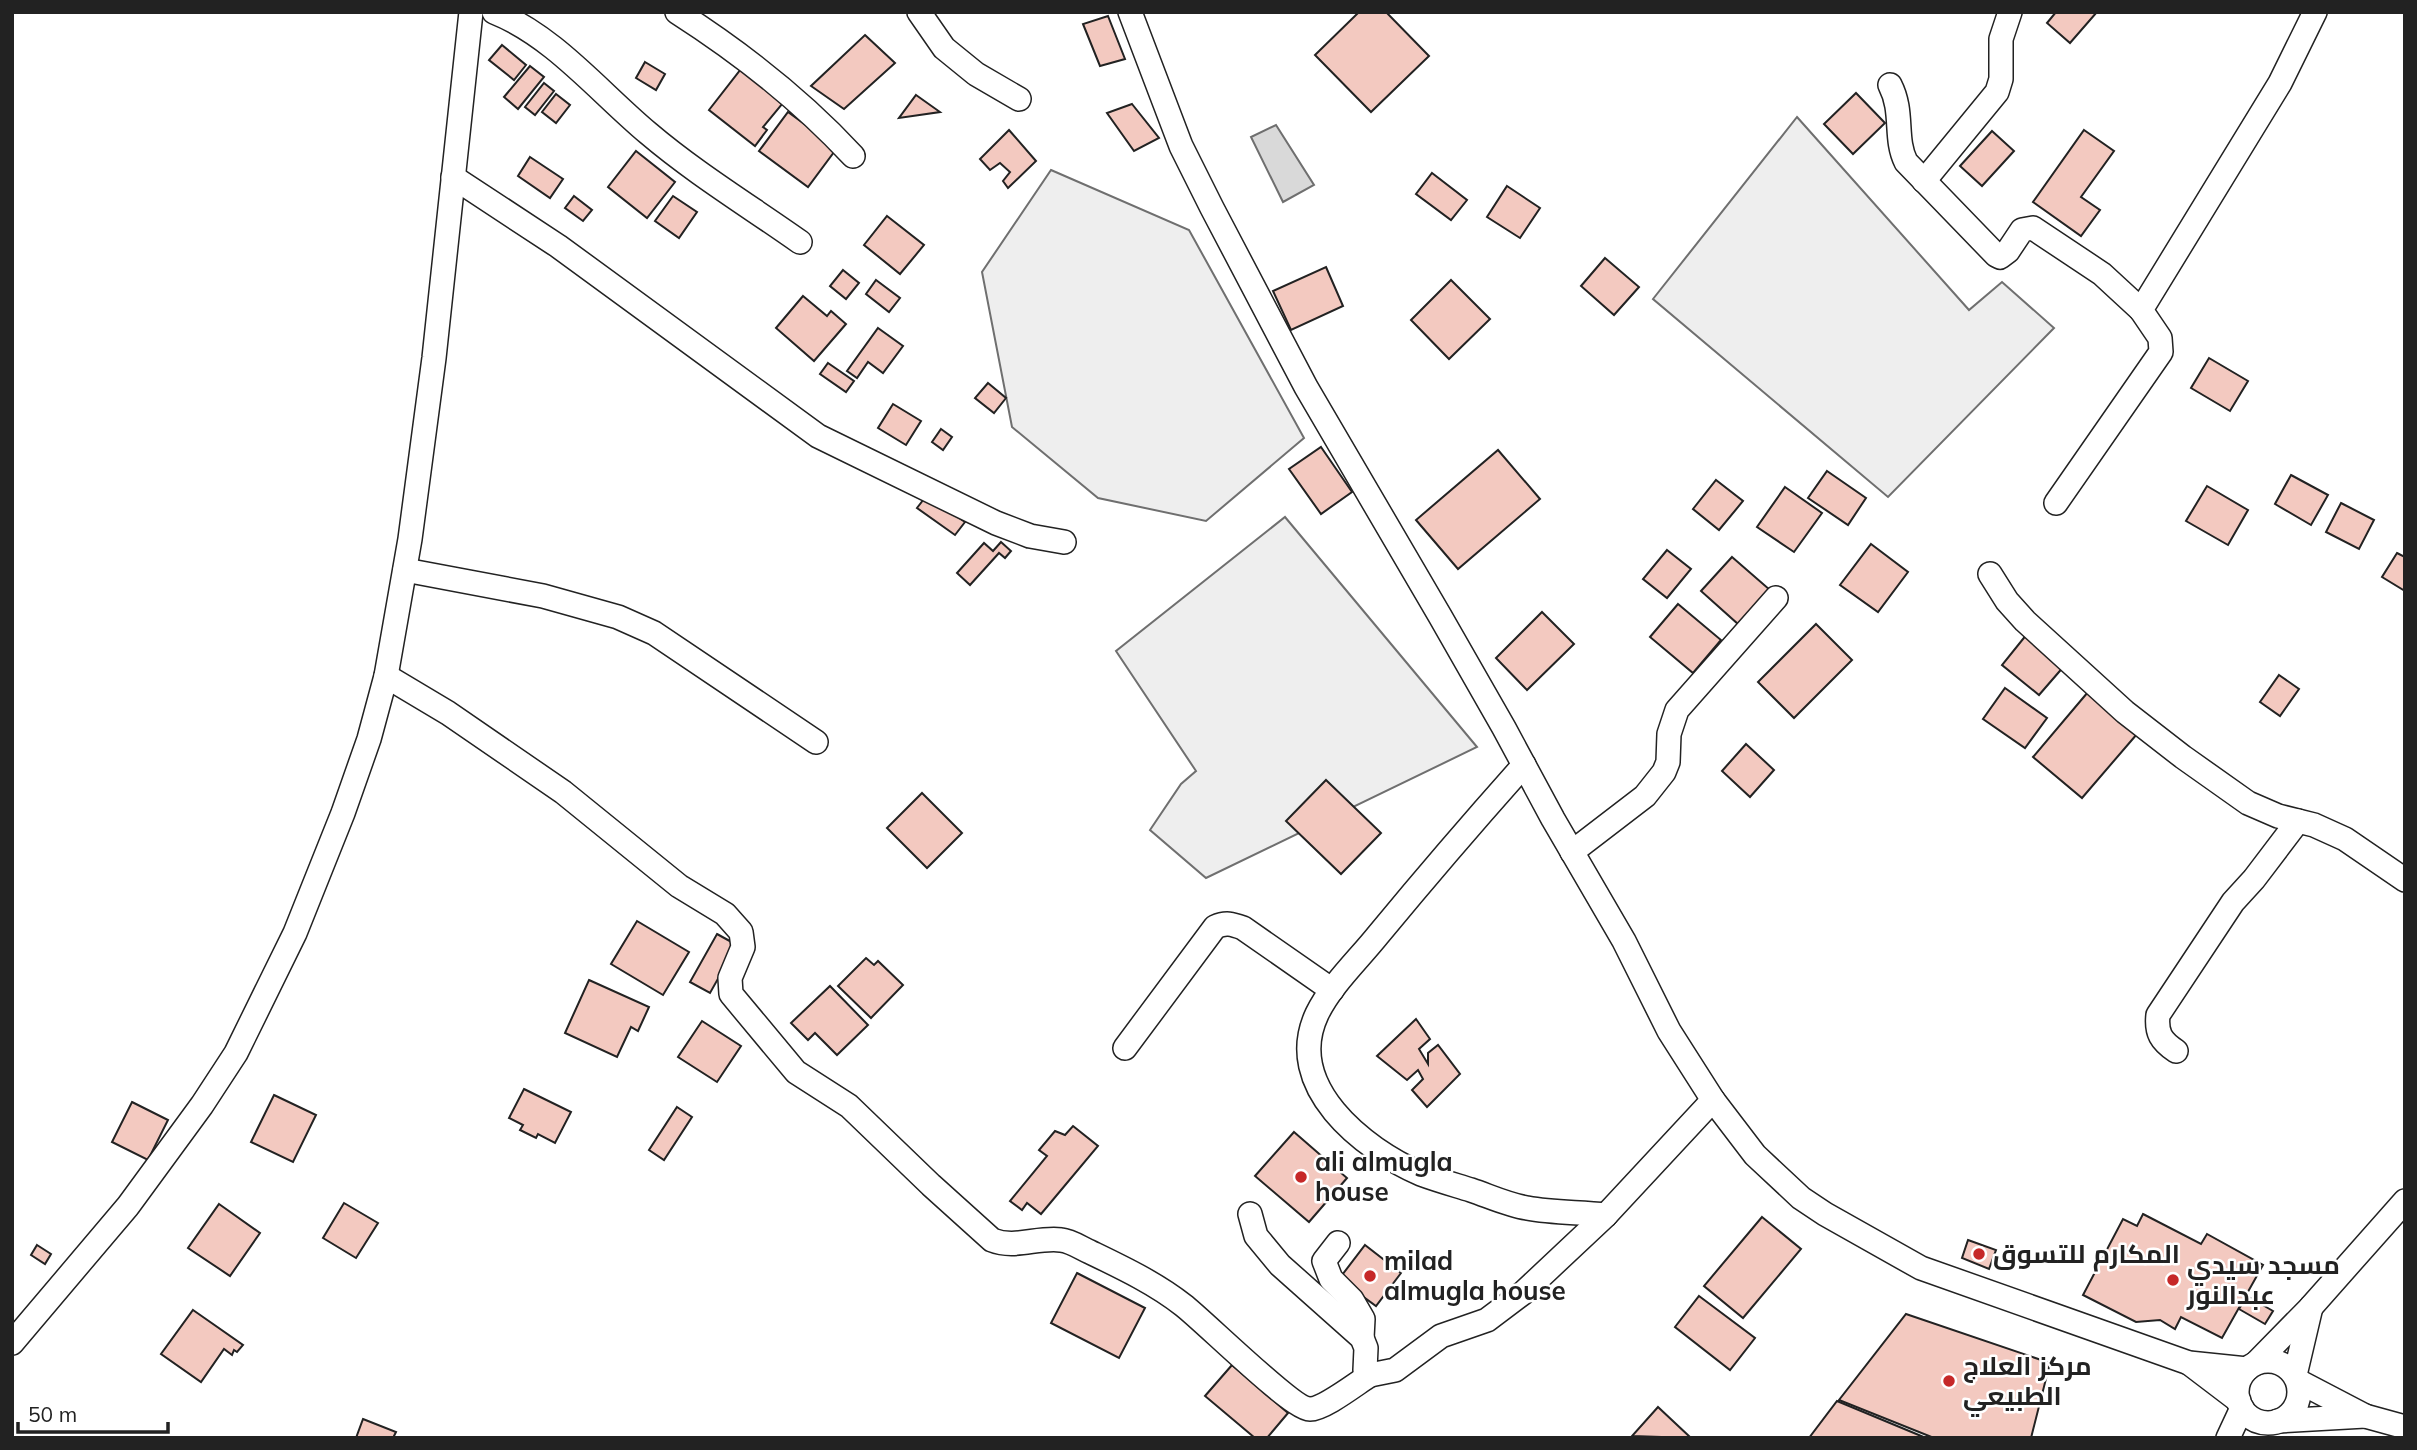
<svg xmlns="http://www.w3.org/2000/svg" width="2417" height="1450" font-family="Mulish,Cairo,sans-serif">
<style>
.green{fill:#eee;stroke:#6f6f6f;stroke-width:2}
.water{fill:#d9d9d9;stroke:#6f6f6f;stroke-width:2}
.building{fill:#f3c9c0;stroke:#222;stroke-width:2}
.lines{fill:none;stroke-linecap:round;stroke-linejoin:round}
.minor-casing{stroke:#222;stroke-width:26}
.minor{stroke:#fff;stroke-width:23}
.poi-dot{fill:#c62828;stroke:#fff;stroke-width:2.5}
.labels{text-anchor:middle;stroke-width:5;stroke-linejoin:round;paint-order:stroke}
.poi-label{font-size:26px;font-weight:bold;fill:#222;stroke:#fff;text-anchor:start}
</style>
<rect width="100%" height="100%" fill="#fff"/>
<g class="green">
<path d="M1797 117 1969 310 2002 282 2054 328 1888 497 1653 299Z"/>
<path d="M1051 170 1189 230 1304 438 1206 521 1098 498 1012 427 982 272Z"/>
<path d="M1285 517 1477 747 1206 878 1150 830 1181 784 1196 771 1116 651Z"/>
</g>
<path class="water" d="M1276 125 1314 185 1283 202 1251 137Z"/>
<g class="building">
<path d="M1359 12H1386L1429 56 1371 112 1315 55Z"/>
<path d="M2056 12H2097L2070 43 2047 23Z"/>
<path d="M1108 16 1125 59 1100 66 1083 24Z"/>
<path d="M865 35 895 63 844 109 811 86Z"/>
<path d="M502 45 526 65 514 80 489 60Z"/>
<path d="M645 62 665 74 656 90 636 78Z"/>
<path d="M530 66 544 77 518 109 504 97Z"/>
<path d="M741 69 783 103 763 127 767 130 755 146 709 110Z"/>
<path d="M544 83 554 91 535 115 525 107Z"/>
<path d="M1856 93 1885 123 1853 154 1824 124Z"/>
<path d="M556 94 570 105 556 123 542 112Z"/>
<path d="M916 95 940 112 899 118Z"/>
<path d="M1132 104 1159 138 1134 151 1107 113Z"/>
<path d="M788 112 837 148 808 187 759 151Z"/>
<path d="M1009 130 1036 161 1008 188 1003 181 1010 172 1000 163 990 170 980 159Z"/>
<path d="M2084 130 2114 151 2081 197 2100 210 2081 236 2033 202Z"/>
<path d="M1992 131 2014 151 1982 186 1960 166Z"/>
<path d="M636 151 675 182 647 218 608 187Z"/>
<path d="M530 157 563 179 550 198 518 176Z"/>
<path d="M1432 173 1467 200 1451 220 1416 194Z"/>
<path d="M1507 186 1540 208 1520 238 1487 217Z"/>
<path d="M574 196 592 210 583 221 565 208Z"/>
<path d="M673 196 697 212 679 238 655 221Z"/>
<path d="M887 216 924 245 900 274 864 245Z"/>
<path d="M1605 258 1639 287 1614 315 1581 286Z"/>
<path d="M1326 267 1343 306 1291 330 1273 291Z"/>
<path d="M843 270 859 283 846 299 830 286Z"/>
<path d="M876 280 900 298 889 312 866 294Z"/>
<path d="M1451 280 1490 319 1449 359 1411 320Z"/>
<path d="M803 296 827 316 831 311 846 324 814 361 776 328Z"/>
<path d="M878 328 903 346 883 373 868 362 857 378 847 371Z"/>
<path d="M2209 358 2248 381 2230 411 2191 388Z"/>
<path d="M828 363 854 381 846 392 820 374Z"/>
<path d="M988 383 1006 398 994 413 975 398Z"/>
<path d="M893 404 921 421 906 445 878 428Z"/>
<path d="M941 429 952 437 943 450 932 442Z"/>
<path d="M1321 447 1352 492 1321 514 1289 469Z"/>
<path d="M1498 450 1540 499 1458 569 1416 520Z"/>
<path d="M1827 471 1866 498 1848 525 1808 498Z"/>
<path d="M2291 475 2328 495 2311 525 2275 504Z"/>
<path d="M1716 480 1743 501 1719 530 1693 509Z"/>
<path d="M2207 486 2248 510 2228 545 2186 521Z"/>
<path d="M1785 487 1822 513 1794 552 1757 527Z"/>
<path d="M927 495 965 522 955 535 917 508Z"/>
<path d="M2341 503 2374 520 2359 549 2326 532Z"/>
<path d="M1001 542 1011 551 1005 558 999 553 970 585 957 573 984 543 993 551Z"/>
<path d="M1871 544 1908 572 1878 612 1840 585Z"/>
<path d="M1667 550 1691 569 1667 598 1643 579Z"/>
<path d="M2397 553 2405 557V591L2382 577Z"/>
<path d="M1732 557 1770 590 1738 624 1701 591Z"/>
<path d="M1678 604 1721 640 1693 673 1650 637Z"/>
<path d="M1542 612 1574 644 1527 690 1496 658Z"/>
<path d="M1816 624 1852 660 1794 718 1758 682Z"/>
<path d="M2027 634 2065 665 2039 695 2002 665Z"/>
<path d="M2279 675 2299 689 2280 716 2260 702Z"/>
<path d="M2005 688 2047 718 2025 748 1983 719Z"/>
<path d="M2088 692 2137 734 2082 798 2033 757Z"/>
<path d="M1746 744 1774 770 1750 797 1722 771Z"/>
<path d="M1326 780 1381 833 1341 874 1286 821Z"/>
<path d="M922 793 962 833 927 868 887 828Z"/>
<path d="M637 921 689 952 663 995 611 964Z"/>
<path d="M717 934 737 945 710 993 690 982Z"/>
<path d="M866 958 874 965 878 961 903 985 871 1018 838 986Z"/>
<path d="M589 980 649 1007 638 1031 631 1027 617 1057 565 1033Z"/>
<path d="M830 986 868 1025 837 1055 815 1033 808 1040 791 1023Z"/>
<path d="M1416 1019 1430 1039 1419 1049 1428 1064V1053L1438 1045 1460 1074 1427 1107 1412 1090 1423 1079 1418 1070 1407 1080 1377 1056Z"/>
<path d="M702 1021 741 1046 717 1082 678 1057Z"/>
<path d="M524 1089 571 1112 555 1143 538 1134 536 1138 520 1130 523 1125 509 1118Z"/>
<path d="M274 1095 316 1115 293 1162 251 1142Z"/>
<path d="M132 1102 168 1120 148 1160 112 1142Z"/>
<path d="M677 1107 692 1117 664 1160 649 1150Z"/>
<path d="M1073 1126 1098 1146 1041 1214 1027 1203 1022 1210 1010 1201 1047 1156 1039 1150 1055 1131 1065 1135Z"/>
<path d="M1294 1132 1347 1178 1309 1222 1255 1176Z"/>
<path d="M344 1203 378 1223 356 1258 323 1238Z"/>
<path d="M219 1204 260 1233 230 1276 188 1248Z"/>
<path d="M2143 1214 2201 1244 2207 1234 2263 1265 2222 1338 2181 1317 2175 1329 2160 1320 2136 1322 2083 1295 2123 1219 2137 1226Z"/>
<path d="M1762 1217 1801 1249 1743 1318 1704 1286Z"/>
<path d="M1968 1240 1996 1250 1989 1269 1962 1258Z"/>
<path d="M37 1245 51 1254 45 1264 31 1255Z"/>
<path d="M1365 1245 1401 1273 1376 1306 1339 1279Z"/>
<path d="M1077 1273 1145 1308 1119 1358 1051 1323Z"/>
<path d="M1699 1296 1755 1338 1730 1370 1675 1327Z"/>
<path d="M2247 1296 2273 1311 2265 1324 2239 1309Z"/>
<path d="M193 1310 243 1345 237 1352 234 1350 232 1355 224 1349 201 1382 161 1354Z"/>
<path d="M1906 1314 2050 1363 2031 1438H1934L1839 1400Z"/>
<path d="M1232 1365 1288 1413 1267 1438H1255L1205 1396Z"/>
<path d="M1837 1401 1926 1438H1809Z"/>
<path d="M1658 1407 1691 1438 1632 1436Z"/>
<path d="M363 1419 396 1432 393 1438H356Z"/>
</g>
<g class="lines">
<defs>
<g id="minor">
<path d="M494 12C554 36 599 92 648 133 695 173 749 206 800 242"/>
<path d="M677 12C741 53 802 101 853 156"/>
<path d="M919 12 944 48 976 74 1019 99"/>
<path d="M1130 12 1181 146 1212 208 1306 387 1440 616 1504 728 1553 819 1624 941 1669 1031 1713 1100 1755 1155 1801 1198 1825 1214 1921 1268 2189 1363 2247 1369"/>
<path d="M1890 85C1904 112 1894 138 1906 162L1996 255 2000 257 2008 251 2022 230 2033 228 2102 274 2141 310"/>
<path d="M453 177 558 246 818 436 996 523 1030 536 1064 542"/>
<path d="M1924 181 1997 92 2001 79V39L2010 12"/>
<path d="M2056 503 2161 352 2160 338 2141 310 2280 83 2315 12"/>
<path d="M405 570 543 596 618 617 654 633 816 742"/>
<path d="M1990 574 2007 601 2025 621 2125 712 2183 757 2248 803 2278 816 2314 825 2345 839 2405 880"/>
<path d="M386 676 448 713 563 792 679 886 725 914 741 932 743 947 730 978 731 994 796 1072 849 1106 931 1185 992 1240C1015 1249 1037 1237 1061 1240 1071 1241 1081 1248 1090 1252 1121 1267 1155 1283 1183 1305 1204 1321 1292 1409 1310 1409 1324 1409 1357 1383 1370 1375"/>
<path d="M1524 765C1474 821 1426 877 1378 935 1358 960 1331 985 1317 1014 1283 1086 1363 1149 1421 1174 1437 1180 1455 1185 1471 1190 1489 1196 1508 1205 1527 1208 1553 1213 1580 1212 1606 1215"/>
<path d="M1572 852 1645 796 1664 772 1668 762 1669 734 1677 710 1776 598"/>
<path d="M1125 1048 1215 927C1226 922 1232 924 1243 928L1332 990"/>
<path d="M2176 1051C2161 1041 2156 1033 2158 1015L2233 902 2254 879 2298 821"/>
<path d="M1250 1214 1256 1236 1280 1265 1362 1338 1366 1348 1365 1370 1370 1375 1395 1370 1441 1336 1487 1320 1523 1293 1606 1215 1713 1100"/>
<path d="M1338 1243 1324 1261 1331 1279 1352 1300 1363 1319 1362 1338"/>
<path d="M12 1343 128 1206 202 1105 236 1053 295 933 343 813 369 739 386 676 410 539 434 358 471 12"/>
<circle cx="2268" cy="1392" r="31"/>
<path d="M2189 1363 2239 1401"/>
<path d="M2256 1363 2311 1307 2405 1201"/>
<path d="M2295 1375 2311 1307"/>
<path d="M2298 1381 2365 1416 2405 1427"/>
<path d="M2278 1421 2365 1416"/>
<path d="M2228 1438 2242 1408"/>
</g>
</defs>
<use href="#minor" class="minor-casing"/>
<use href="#minor" class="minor"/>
</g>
<g class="poi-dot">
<circle cx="1301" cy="1177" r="7"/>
<circle cx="1979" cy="1254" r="7"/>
<circle cx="1370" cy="1276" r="7"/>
<circle cx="2173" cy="1280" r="7"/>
<circle cx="1949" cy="1381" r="7"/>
</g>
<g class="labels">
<g class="poi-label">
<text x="1315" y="1171">ali almugla<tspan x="1315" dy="30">house</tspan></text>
<text x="1993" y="1263">المكارم للتسوق</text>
<text x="1384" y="1270">milad<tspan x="1384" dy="30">almugla house</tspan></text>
<text x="2187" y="1274">مسجد سيدي<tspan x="2187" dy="30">عبدالنور</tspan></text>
<text x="1963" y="1375">مركز العلاج<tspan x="1963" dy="30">الطبيعي</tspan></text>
</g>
</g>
<rect width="2417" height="1450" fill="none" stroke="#222222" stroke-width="28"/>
<path d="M18 1422v10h150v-10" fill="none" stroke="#222222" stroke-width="3.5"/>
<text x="28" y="1422" font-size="21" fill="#222222" stroke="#ffffff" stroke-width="5" paint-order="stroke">50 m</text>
</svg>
